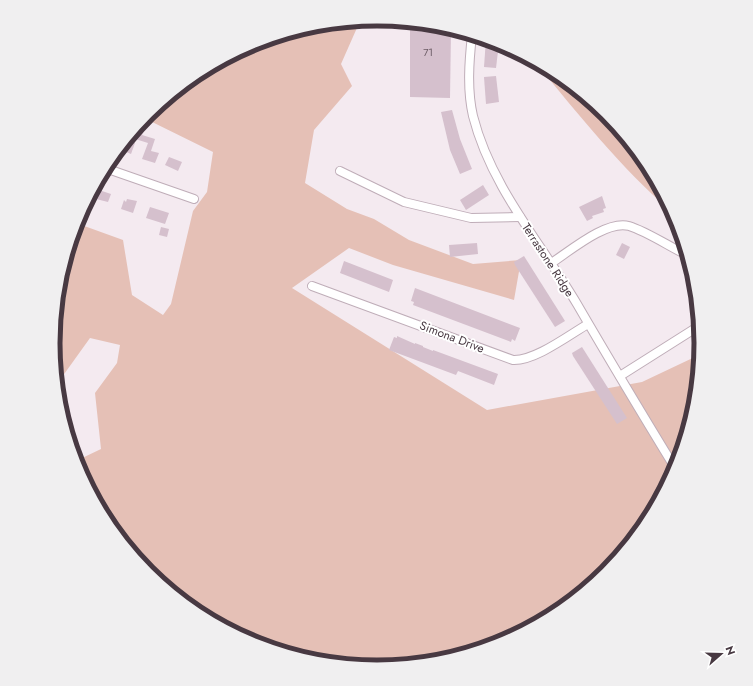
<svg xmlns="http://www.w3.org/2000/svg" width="753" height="686" font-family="Jost,sans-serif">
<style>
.green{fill:#e5c0b6}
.building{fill:#d5c0cd}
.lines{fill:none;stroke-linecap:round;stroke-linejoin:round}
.minor-casing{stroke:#bfadb8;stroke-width:10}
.minor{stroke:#fff;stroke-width:8}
.labels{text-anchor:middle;stroke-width:4;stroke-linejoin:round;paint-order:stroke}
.number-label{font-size:10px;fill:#6b5b65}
.street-label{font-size:12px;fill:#483942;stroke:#fff}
.rim{fill:none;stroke:#483942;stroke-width:5}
</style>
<rect width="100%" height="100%" fill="#f4eaf0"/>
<g class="green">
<path d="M360 21 341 64 352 86 314 130 305 183 347 209 374 219 409 240 473 264 521 260 514 300 393 265 349 248 292 288 487 410 642 382 699 355 694 406 676 467 646 523 605 572 556 613 500 642 439 661 376 667 313 661 252 642 196 612 147 572 107 523 77 467 73 455 78 460 101 449 95 393 117 363 120 345 90 338 57 384 53 343 59 280 76 223 123 240 132 295 163 315 171 304 193 211 207 192 213 152 144 118 148 114 197 73 253 44 314 25Z"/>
<path d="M536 63 557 74 606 114 646 163 671 211C620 167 579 115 536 63Z"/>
</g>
<g class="building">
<path d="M410 22 440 25 451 29 450 98 410 97Z"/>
<path d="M486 39 499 43 496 68 484 67Z"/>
<path d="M496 76 499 102 486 104 484 77Z"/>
<path d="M452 110 460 139 472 169 460 174 450 150 441 112Z"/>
<path d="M137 128 144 131 142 135 155 139 151 151 159 153 155 163 142 159 148 143 132 138Z"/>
<path d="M126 140 135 143 131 154 119 149Z"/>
<path d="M169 157 182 162 178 171 165 165Z"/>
<path d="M483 185 489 195 466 210 460 200Z"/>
<path d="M99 190 111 194 108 202 96 199Z"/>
<path d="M602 196 606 208 603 209 604 212 592 216 593 218 587 221 579 207Z"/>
<path d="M127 199 137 201 133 213 121 209 124 200 126 202Z"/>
<path d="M150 207 169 213 165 224 146 218Z"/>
<path d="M161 227 169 229 167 237 159 235Z"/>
<path d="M477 243 478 254 450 257 449 245Z"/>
<path d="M622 243 630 247 624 259 616 255Z"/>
<path d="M524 256 565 321 555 327 515 265 514 262Z"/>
<path d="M344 261 393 280 389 292 340 273Z"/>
<path d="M415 288 520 328 515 341 512 339 511 342 413 305 414 302 411 301Z"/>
<path d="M397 336 415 344V343L423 346V347L433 351V350L498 374 494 385 458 371 456 375 389 350 394 337 397 338Z"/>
<path d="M582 347 627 418 617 424 573 356 572 353Z"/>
</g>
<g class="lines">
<defs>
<g id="minor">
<path d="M472 35C469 62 467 90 473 116 491 187 541 243 577 304 609 359 642 414 675 468"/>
<path d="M105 168 194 199"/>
<path d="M340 171 404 202 471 218 520 217"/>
<path d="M550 264C570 251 606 220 629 226 646 231 670 247 687 255"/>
<path d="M312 286 513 360C535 361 569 335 588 324"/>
<path d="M620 376 699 326"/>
</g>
</defs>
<use href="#minor" class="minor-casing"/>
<use href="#minor" class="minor"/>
</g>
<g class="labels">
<g class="number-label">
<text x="428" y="56">71</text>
</g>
<g class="street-label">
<text transform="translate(548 260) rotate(57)" y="4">Terrastone Ridge</text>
<text transform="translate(452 337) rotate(21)" y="4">Simona Drive</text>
</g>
</g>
<path d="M0 0H753V686H0ZM60 343a317 317 0 1 1 634 0a317 317 0 1 1-634 0Z" fill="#f0eff0" fill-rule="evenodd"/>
<path class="rim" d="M60 343a317 317 0 1 1 634 0a317 317 0 1 1-634 0Z"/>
<g transform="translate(721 654) rotate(70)" stroke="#ffffff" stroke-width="3" paint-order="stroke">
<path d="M0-3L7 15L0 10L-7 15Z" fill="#483942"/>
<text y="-6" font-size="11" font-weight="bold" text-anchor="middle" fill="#483942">N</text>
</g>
</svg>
